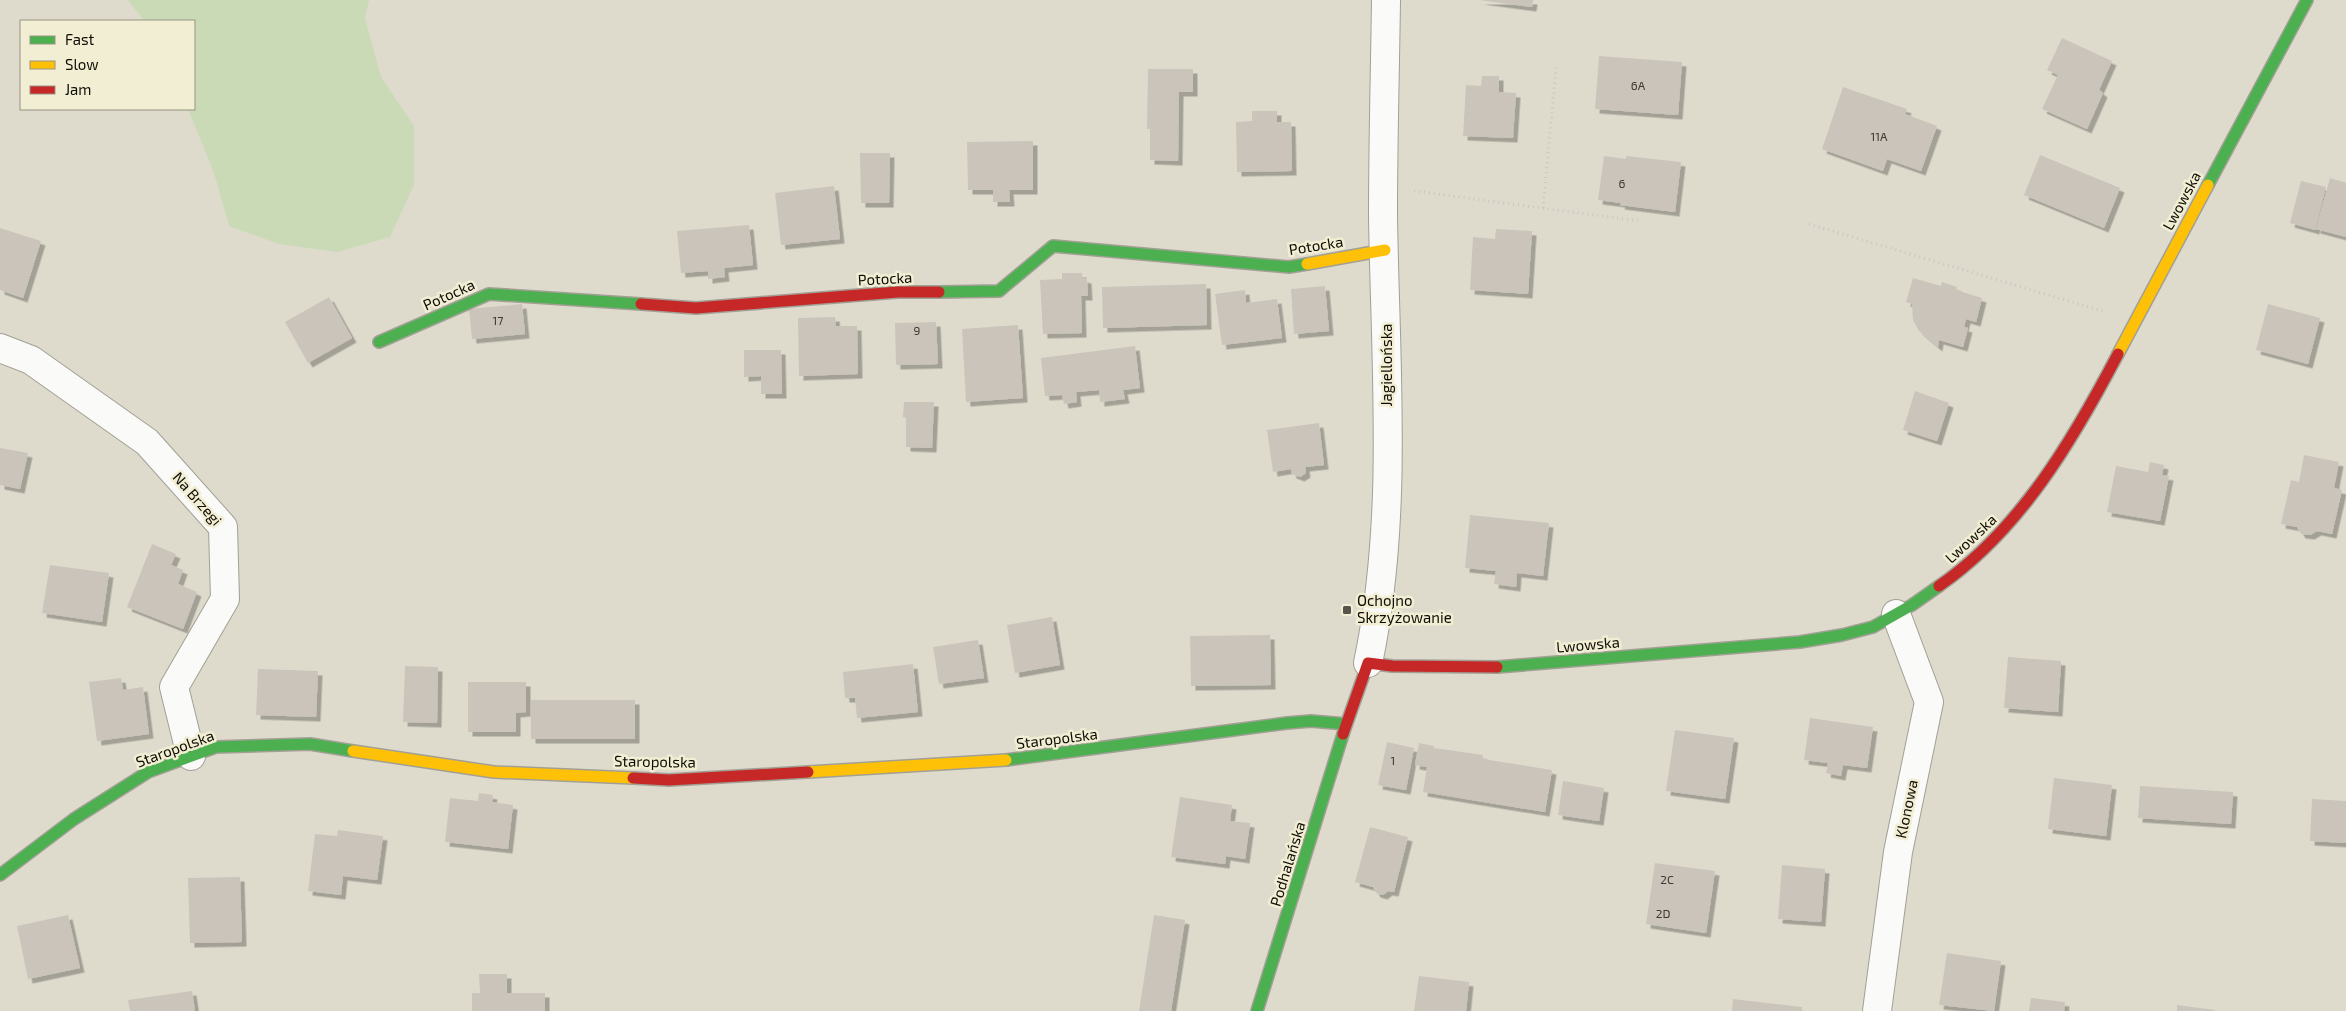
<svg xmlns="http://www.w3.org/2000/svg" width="2346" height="1011" font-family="'Exo 2',sans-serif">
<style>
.green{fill:#cadab7}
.building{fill:#cbc4bb;filter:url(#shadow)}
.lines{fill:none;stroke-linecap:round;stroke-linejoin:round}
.street-casing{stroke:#a2a095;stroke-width:30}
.fast-casing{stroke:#a2a095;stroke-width:14}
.slow-casing{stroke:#a2a095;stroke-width:14}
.jam-casing{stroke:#a2a095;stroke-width:14}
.path{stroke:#c7c6c2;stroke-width:3;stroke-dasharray:1 4;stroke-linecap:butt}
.street{stroke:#fafaf8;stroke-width:28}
.fast{stroke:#4caf50;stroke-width:11}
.slow{stroke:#ffc107;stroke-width:11}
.jam{stroke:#c62828;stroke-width:11}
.poi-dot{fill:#57544b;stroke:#f2eed3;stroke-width:2}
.labels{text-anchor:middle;stroke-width:5;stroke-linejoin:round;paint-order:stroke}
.number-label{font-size:12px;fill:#3d3a32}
.street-label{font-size:15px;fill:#0e0c05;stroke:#f2eed3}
.poi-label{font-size:15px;fill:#0e0c05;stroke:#f2eed3;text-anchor:start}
</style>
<defs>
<filter id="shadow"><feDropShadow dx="4.5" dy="4.5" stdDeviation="0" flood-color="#0004"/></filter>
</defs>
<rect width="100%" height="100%" fill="#dedbcd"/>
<path class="green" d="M128 0H369L365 18 381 77 414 126V185L390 237 337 252 279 244 229 226 214 173 188 109H194V21H144Z"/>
<g class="building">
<path d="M1479 0H1533L1532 7Z"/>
<path d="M2062 38 2112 61 2099 90 2103 93 2087 129 2042 109 2058 75 2047 70Z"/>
<path d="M1599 56 1682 62 1678 115 1595 109Z"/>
<path d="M1148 69H1193V92H1179L1178 161 1150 160V129H1147Z"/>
<path d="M1482 76H1499V92L1516 93 1513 138 1463 136 1466 85 1481 86Z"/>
<path d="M1843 87 1907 109 1905 114 1937 126 1921 171 1887 159 1883 171 1822 149Z"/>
<path d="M1252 111H1277V122H1291L1292 171 1237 172 1236 122 1252 121Z"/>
<path d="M1033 141V190H1009L1010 202H993V190H968L967 142Z"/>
<path d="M860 153H890L889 203H861Z"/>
<path d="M2040 155 2120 188 2104 228 2024 195Z"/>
<path d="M1604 156 1626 159V156L1681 162 1675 212 1620 205 1621 203 1598 200Z"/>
<path d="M2330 178 2346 183V237L2316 229Z"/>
<path d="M2301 181 2326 187 2315 230 2290 223Z"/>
<path d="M834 186 840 239 781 245 775 193Z"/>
<path d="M749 225 753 265 724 268 725 277 708 279V271L681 273 677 231Z"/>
<path d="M0 228 41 241 23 298 0 290Z"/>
<path d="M1496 229 1532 231 1528 294 1470 290 1473 237 1495 239Z"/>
<path d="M1062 273H1082V278L1087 279 1088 296H1081L1082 333 1043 334 1040 280 1062 279Z"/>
<path d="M1913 278 1941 286 1942 282 1957 287 1956 290 1982 298 1976 322 1966 319 1964 327 1968 328 1963 347 1939 340 1938 347 1919 331 1913 320 1912 304 1906 302Z"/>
<path d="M1206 284 1207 325 1103 328 1102 287Z"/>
<path d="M1325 286 1329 331 1294 334 1291 289Z"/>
<path d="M1245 290 1246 303 1277 299 1282 338 1222 345 1215 294Z"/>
<path d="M329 297 352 338 308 363 285 322Z"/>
<path d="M522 304 525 334 472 339 469 309Z"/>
<path d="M2268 304 2320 318 2308 364 2256 350Z"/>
<path d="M835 317 836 326H857L858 374 799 376 798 318Z"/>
<path d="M936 322 938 364 896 365 895 323Z"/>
<path d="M1018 325 1023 398 966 402 962 329Z"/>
<path d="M1135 346 1140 388 1123 390 1125 399 1100 402 1099 390 1076 392 1077 402 1064 404 1062 395 1045 396 1041 358Z"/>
<path d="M744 350H781L782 394H761V376L744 377Z"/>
<path d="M1915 391 1949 403 1937 441 1903 430Z"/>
<path d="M904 402H934L932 448 906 447V418L903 417Z"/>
<path d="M1319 423 1324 465 1305 467 1306 473 1300 477 1292 474 1291 469 1273 472 1267 430Z"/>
<path d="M0 448 28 453 20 489 0 485Z"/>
<path d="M2304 455 2339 462 2334 488 2342 490 2332 534 2317 531 2310 535 2301 534 2297 527 2281 524 2291 480 2299 482Z"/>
<path d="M2150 462 2164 465 2162 475 2169 476 2160 521 2107 512 2116 466 2148 472Z"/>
<path d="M1470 515 1549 523 1543 576 1517 573 1516 587 1494 584 1496 571 1465 568Z"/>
<path d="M152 544 176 554 171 565 183 570 178 584 197 592 183 629 127 607Z"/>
<path d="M50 565 109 573 102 622 42 613Z"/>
<path d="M1052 617 1060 665 1015 673 1007 625Z"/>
<path d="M1270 635 1271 685 1191 686 1190 636Z"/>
<path d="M978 640 984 678 939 684 933 647Z"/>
<path d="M2008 657 2061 661 2058 712 2004 708Z"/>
<path d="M913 664 918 712 857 718 855 698H845L843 672Z"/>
<path d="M405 666 438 667 437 723 403 722Z"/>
<path d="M258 669 318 671 316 717 256 715Z"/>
<path d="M121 678 123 690 143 687 149 734 97 741 89 682Z"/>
<path d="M468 682H526V712L516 713V732H468Z"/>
<rect x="531" y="700" width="104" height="39"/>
<path d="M1810 718 1873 727 1867 768 1843 765 1841 776 1826 773 1828 763 1804 760Z"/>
<path d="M1675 730 1734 738 1725 799 1666 791Z"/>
<path d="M1387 742 1414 748 1406 790 1378 785Z"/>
<path d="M1419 743 1434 746V748L1483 755V759L1552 770 1545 812 1423 792 1427 767 1415 765Z"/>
<path d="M2054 778 2112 785 2106 836 2048 829Z"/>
<path d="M1563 781 1604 788 1599 821 1558 815Z"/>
<path d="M2140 786 2233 792 2231 824 2138 818Z"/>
<path d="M479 793 493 795 492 802 513 805 508 849 445 842 450 798 478 801Z"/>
<path d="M1180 797 1232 805 1230 821 1250 823 1245 859 1226 856 1225 864 1171 857Z"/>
<path d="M2312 799 2346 801V843L2310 841Z"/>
<path d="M1370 827 1408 837 1394 892 1388 891 1383 895 1376 893 1373 887 1355 882Z"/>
<path d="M338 830 383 836 377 880 343 876 341 895 308 891 315 834 337 836Z"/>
<path d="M1655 863 1715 871 1706 933 1646 924Z"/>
<path d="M1782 865 1825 869 1821 922 1778 919Z"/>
<path d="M240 877 242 942 190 943 188 878Z"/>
<path d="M68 915 80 968 28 979 17 926Z"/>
<path d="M1154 915 1185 920 1171 1011H1139Z"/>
<path d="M1947 953 2001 961 1994 1011 1939 1005Z"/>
<path d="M479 974H507V993H545V1011H472V993H480Z"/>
<path d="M1419 976 1469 982 1466 1011H1414Z"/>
<path d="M192 991 195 1011H130L128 1000Z"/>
<path d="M2031 998 2065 1002 2064 1011H2029Z"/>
<path d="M1733 999 1802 1007V1011H1732Z"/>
<path d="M2177 1005 2215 1010V1011H2177Z"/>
</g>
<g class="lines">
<defs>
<g id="street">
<path d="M0 348 31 360 147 442 223 527 225 599 174 687 191 756"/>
<path d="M1368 663C1399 516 1385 364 1383 215 1383 144 1385 72 1386 0"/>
<path d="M1877 1011 1898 852 1929 702 1896 614"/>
</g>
<g id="fast">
<path d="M2208 185 2307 0"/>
<path d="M939 292 999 291 1053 246 1289 267 1307 264"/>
<path d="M379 342 489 294 641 304"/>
<path d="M1497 667 1800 642 1842 635 1873 627 1912 605 1939 586"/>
<path d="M1006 760 1287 723 1311 721 1346 724"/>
<path d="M0 875 74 819 148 772 216 747 310 744 353 751"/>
<path d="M1257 1011 1343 734"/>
</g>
<g id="slow">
<path d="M1307 264 1385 250"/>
<path d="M2118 354 2208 185"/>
<path d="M353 751 494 772 633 778"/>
<path d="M808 772 1006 760"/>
</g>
<g id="jam">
<path d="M641 304 696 308 898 292H939"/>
<path d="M1939 586C2020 530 2073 440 2118 354"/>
<path d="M1343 734 1368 663 1392 666 1497 667"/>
<path d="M633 778 669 780 808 772"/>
</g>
</defs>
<use href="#street" class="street-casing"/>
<use href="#fast" class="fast-casing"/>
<use href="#slow" class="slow-casing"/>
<use href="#jam" class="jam-casing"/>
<g class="path">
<path d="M1414 191 1640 221"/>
<path d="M1543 208 1556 68"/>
<path d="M1809 224 2106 312"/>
</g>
<use href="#street" class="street"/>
<use href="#fast" class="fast"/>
<use href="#slow" class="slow"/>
<use href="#jam" class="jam"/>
</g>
<rect class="poi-dot" x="1342" y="605" width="10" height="10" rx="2.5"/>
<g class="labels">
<g class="number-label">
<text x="1638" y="90">6A</text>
<text x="1879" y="141">11A</text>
<text x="1622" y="188">6</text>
<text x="498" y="325">17</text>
<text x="917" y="335">9</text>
<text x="1393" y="765">1</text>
<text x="1667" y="884">2C</text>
<text x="1663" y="918">2D</text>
</g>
<g class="street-label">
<text transform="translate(2182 201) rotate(-62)" y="5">Lwowska</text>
<text transform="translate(1316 246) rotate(-9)" y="5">Potocka</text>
<text transform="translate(885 279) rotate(-3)" y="5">Potocka</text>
<text transform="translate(449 295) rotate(-24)" y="5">Potocka</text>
<text transform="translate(1387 365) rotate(-90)" y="5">Jagiellońska</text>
<text transform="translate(197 499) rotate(49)" y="5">Na Brzegi</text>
<text transform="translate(1971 539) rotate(-43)" y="5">Lwowska</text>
<text transform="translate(1588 645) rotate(-5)" y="5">Lwowska</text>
<text transform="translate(1057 739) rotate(-7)" y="5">Staropolska</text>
<text transform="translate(175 749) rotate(-20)" y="5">Staropolska</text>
<text transform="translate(655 762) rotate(1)" y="5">Staropolska</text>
<text transform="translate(1907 809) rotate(-78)" y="5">Klonowa</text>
<text transform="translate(1288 864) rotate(-73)" y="5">Podhalańska</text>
</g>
<g class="poi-label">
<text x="1357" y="606">Ochojno<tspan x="1357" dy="17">Skrzyżowanie</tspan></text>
</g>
</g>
<rect x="20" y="20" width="175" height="90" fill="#f2eed3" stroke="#979481"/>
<rect x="30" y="36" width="25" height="8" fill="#4caf50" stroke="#979481"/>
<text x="65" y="45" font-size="15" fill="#0e0c05">Fast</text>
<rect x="30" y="61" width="25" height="8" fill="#ffc107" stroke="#979481"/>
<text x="65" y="70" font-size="15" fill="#0e0c05">Slow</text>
<rect x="30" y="86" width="25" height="8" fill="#c62828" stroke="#979481"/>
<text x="65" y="95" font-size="15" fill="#0e0c05">Jam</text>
</svg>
